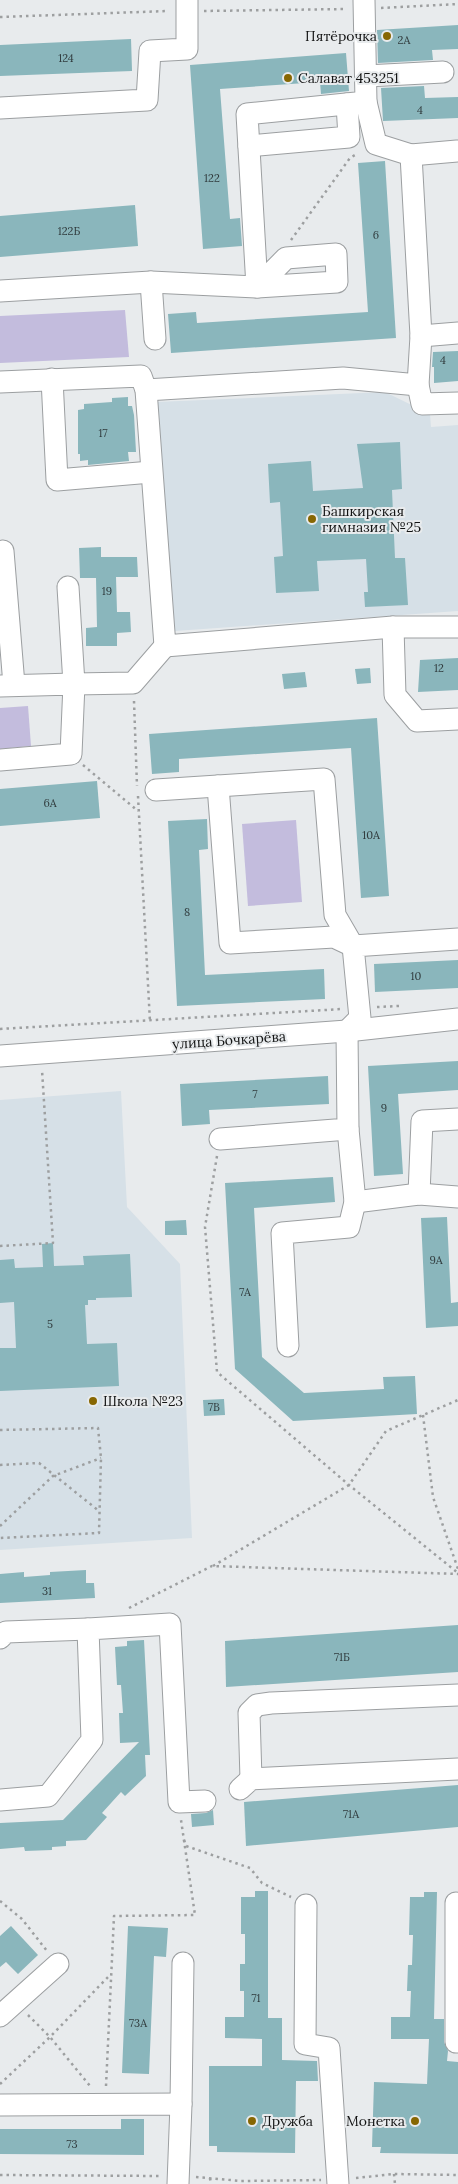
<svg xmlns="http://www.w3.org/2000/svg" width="458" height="2184" font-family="Lora,serif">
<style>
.built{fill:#d6e0e7}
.green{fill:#c3bcdd}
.building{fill:#8ab6bc}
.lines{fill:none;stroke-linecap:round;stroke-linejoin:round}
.minor-casing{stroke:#9c9fa1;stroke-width:23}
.path{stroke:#9d9fa0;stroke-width:2.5;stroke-dasharray:2.5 4;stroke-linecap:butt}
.minor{stroke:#fff;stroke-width:21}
.poi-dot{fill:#876702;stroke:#e8ebed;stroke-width:2}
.labels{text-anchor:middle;stroke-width:4;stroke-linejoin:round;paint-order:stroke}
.number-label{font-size:11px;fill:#313c3e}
.poi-label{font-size:14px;fill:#131414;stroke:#e8ebed;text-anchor:start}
.street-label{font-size:14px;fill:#131414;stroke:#e8ebed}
</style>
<rect width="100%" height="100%" fill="#e8ebed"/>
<g class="built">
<path d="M385 392 430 414 431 427 458 425V611L175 631 156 402Z"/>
<path d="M121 1091 127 1207 180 1264 192 1538 0 1550V1100Z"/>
</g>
<g class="green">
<path d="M125 310 129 357 0 363V316Z"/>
<path d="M28 706 31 746 0 749V708Z"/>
<path d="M296 820 302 902 248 906 242 824Z"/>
</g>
<g class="building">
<path d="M458 25V49L432 50 433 60 378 63 377 30Z"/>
<path d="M131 39 132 71 0 76V45Z"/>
<path d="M346 53 349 91 321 94 320 82 220 89 230 219 240 218 242 246 203 249 190 65Z"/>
<path d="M424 86 425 98 458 97V118L383 121 381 88Z"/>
<path d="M385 161 396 338 171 353 168 314 196 312 197 323 368 312 358 163Z"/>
<path d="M135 205 138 246 0 257V216Z"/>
<path d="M458 351V381L434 383V367H432L433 352Z"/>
<path d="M128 397V406H132L134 415 136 452H128L129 461 88 465V460L80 461V454H78V410L84 409V404L112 402V398Z"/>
<path d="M400 442 402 489 392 490 395 558H405L408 605 365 607 364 592H368L366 559 317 561 319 591 276 593 274 557 283 556 280 502 270 503 268 464 311 461 313 491 363 488 357 444Z"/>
<path d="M101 547V557H137L138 577H116L117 612H130L131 632 117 633V646H86V628L97 627 96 578H80L79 548Z"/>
<path d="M458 658V690L418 692 420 660Z"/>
<path d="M370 668 371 683 357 684 355 669Z"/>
<path d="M305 672 307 687 284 689 282 674Z"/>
<path d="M377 718 389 896 361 898 351 748 179 759V772L152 774 149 734Z"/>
<path d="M97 781 100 818 0 826V789Z"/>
<path d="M207 819 208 849 199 850 205 975 324 969 325 999 177 1006 168 821Z"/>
<path d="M458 960V988L375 992 374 964Z"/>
<path d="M458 1061V1090L398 1094 403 1174 374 1176 368 1066Z"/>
<path d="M328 1076 329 1104 209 1110 210 1124 182 1126 180 1084Z"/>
<path d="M333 1177 335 1202 254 1208 262 1357 304 1393 384 1389 383 1377 415 1376 417 1414 293 1421 235 1369 225 1183Z"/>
<path d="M447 1217 451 1303 458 1302V1326L426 1328 421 1218Z"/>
<path d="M186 1220 187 1235H165V1221Z"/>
<path d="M53 1243 54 1266 84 1265 83 1256 130 1254 132 1297 96 1298V1300H88V1305H85L87 1344 117 1343 119 1386 0 1391V1348H16L14 1302 0 1303V1260L14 1259 15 1268 43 1267 42 1244Z"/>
<path d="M224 1399 225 1415 204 1416 203 1400Z"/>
<path d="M86 1570V1583H94L95 1598 0 1603V1574L24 1572V1577L50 1575V1572Z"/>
<path d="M458 1625V1672L226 1687 225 1641Z"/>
<path d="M144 1640 150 1755H145L146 1776 125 1796 121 1792 102 1813 107 1817 86 1840 66 1841V1846L52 1847V1850L25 1851 24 1847 0 1849V1823L63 1820 139 1742 120 1743 119 1713H123L121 1685H117L115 1647 127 1646V1641Z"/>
<path d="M458 1785V1827L246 1846 244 1802Z"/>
<path d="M213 1810 214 1825 192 1827 191 1814 206 1813Z"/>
<path d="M255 1891H268V2018H282V2060L317 2061 318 2081H296L295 2153 217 2152V2146H209V2066H262V2039L225 2038V2017H244V1991H240V1964H245V1934H241V1897H255Z"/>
<path d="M424 1892H437L434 2019H444V2042L448 2051 447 2061 458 2062V2154L380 2153 381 2147H372L374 2082 427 2084 429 2039H391V2017H410L411 1991H407L408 1965H412L413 1935H409L410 1897H424Z"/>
<path d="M11 1926 38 1955 18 1974 6 1962 0 1967V1936Z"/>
<path d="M128 1926 168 1928 166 1957 154 1956 149 2074 122 2073Z"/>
<path d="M121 2119H144V2155L0 2154V2129H121Z"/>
</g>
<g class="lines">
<defs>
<g id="minor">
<path d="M366 76 443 72"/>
<path d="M366 102 376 144 411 155 421 336"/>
<path d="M0 108 147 100 150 51 187 49V0"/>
<path d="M249 146 349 137 347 104"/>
<path d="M411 155 457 151"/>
<path d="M151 282 155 339"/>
<path d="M257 287 247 114 366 102 364 0"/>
<path d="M0 291 151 282 257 287 337 282 336 254 286 258 257 287"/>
<path d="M52 379 57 480 151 472"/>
<path d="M0 382 141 376 146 390 165 646 393 627H458"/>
<path d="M418 385 422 404 458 403"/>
<path d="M146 390 343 378 418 385 421 336 458 333"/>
<path d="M3 551 14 685"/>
<path d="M68 587 74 684 133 683 165 646"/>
<path d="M393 627 395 695 417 721 458 719"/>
<path d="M0 686 74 684 71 754 0 760"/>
<path d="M218 786 230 943 334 937 353 946"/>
<path d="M156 790 324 779 335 915 353 946"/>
<path d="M0 1056 347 1031 458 1019"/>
<path d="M220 1139 348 1129 347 1031 360 1018 353 946 458 939"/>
<path d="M419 1194 422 1121 458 1119"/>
<path d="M355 1202 419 1194 458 1197"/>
<path d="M288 1346 282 1233 349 1227 355 1202 348 1129"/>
<path d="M0 1638 6 1632 88 1629"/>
<path d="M251 1779 249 1713 257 1705 271 1703 458 1695"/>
<path d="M240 1789 251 1779 458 1769"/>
<path d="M0 1800 48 1796 92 1740 88 1629 170 1624 179 1802 205 1801"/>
<path d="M456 1903V2042H458"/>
<path d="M306 1905 305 2044 329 2048 338 2184"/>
<path d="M0 2016 58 1964"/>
<path d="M181 2104 183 1963"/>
<path d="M0 2105 181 2104 178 2184"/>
</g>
</defs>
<use href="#minor" class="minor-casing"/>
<g class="path">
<path d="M381 8 458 4"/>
<path d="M204 11 346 9"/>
<path d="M0 17 168 11"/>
<path d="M291 240 350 158 355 155"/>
<path d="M134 701 137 786"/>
<path d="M83 765 138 811"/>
<path d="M138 796 150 1022"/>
<path d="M377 1007 399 1006"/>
<path d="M0 1029 342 1009"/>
<path d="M217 1156 205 1227 217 1372 349 1485 458 1573"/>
<path d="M0 1246 53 1243 42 1070"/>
<path d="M423 1415 433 1497 458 1569"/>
<path d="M0 1430 98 1428 101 1458 99 1533 0 1538"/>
<path d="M0 1465 39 1463 99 1511"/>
<path d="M0 1526 53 1476 101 1458"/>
<path d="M213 1566 349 1485 386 1431 458 1400"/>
<path d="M129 1608 212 1566 458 1574"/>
<path d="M184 1840 186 1846 250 1868 262 1883 291 1897"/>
<path d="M0 1901 22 1919 47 1951"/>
<path d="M28 2015 50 2037 90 2086"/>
<path d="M0 2084 50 2037 109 1976"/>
<path d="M106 2086 114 1916 195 1915 181 1820"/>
<path d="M394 2174 395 2184"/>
<path d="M0 2175 161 2176"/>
<path d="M196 2177 241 2181 321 2180"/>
<path d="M210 2178 211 2184"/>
<path d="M356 2178 394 2174 458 2175"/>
</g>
<use href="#minor" class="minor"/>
</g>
<g class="poi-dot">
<circle cx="387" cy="36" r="5"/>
<circle cx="288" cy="78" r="5"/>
<circle cx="312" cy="519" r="5"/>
<circle cx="93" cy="1401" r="5"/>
<circle cx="252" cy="2121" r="5"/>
<circle cx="415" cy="2121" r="5"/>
</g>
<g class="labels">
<g class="number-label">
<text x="404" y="44">2А</text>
<text x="66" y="62">124</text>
<text x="420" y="114">4</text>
<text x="212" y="182">122</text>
<text x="69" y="235">122Б</text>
<text x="376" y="239">6</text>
<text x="443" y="364">4</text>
<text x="103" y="437">17</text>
<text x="107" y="595">19</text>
<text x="439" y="672">12</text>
<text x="50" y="807">6А</text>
<text x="371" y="839">10А</text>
<text x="187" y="916">8</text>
<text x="416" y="980">10</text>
<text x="255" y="1098">7</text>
<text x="384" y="1112">9</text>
<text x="436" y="1264">9А</text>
<text x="245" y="1296">7А</text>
<text x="50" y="1328">5</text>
<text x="214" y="1411">7В</text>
<text x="47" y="1595">31</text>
<text x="342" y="1661">71Б</text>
<text x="351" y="1818">71А</text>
<text x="256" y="2002">71</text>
<text x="138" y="2027">73А</text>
<text x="72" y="2148">73</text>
</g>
<g class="poi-label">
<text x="377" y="41" text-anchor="end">Пятёрочка</text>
<text x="298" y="83">Салават 453251</text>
<text x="322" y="516">Башкирская<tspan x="322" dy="16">гимназия №25</tspan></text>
<text x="103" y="1406">Школа №23</text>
<text x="262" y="2126">Дружба</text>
<text x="405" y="2126" text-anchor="end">Монетка</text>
</g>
<g class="street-label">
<text transform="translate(229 1040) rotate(-4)" y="5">улица Бочкарёва</text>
</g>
</g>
</svg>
